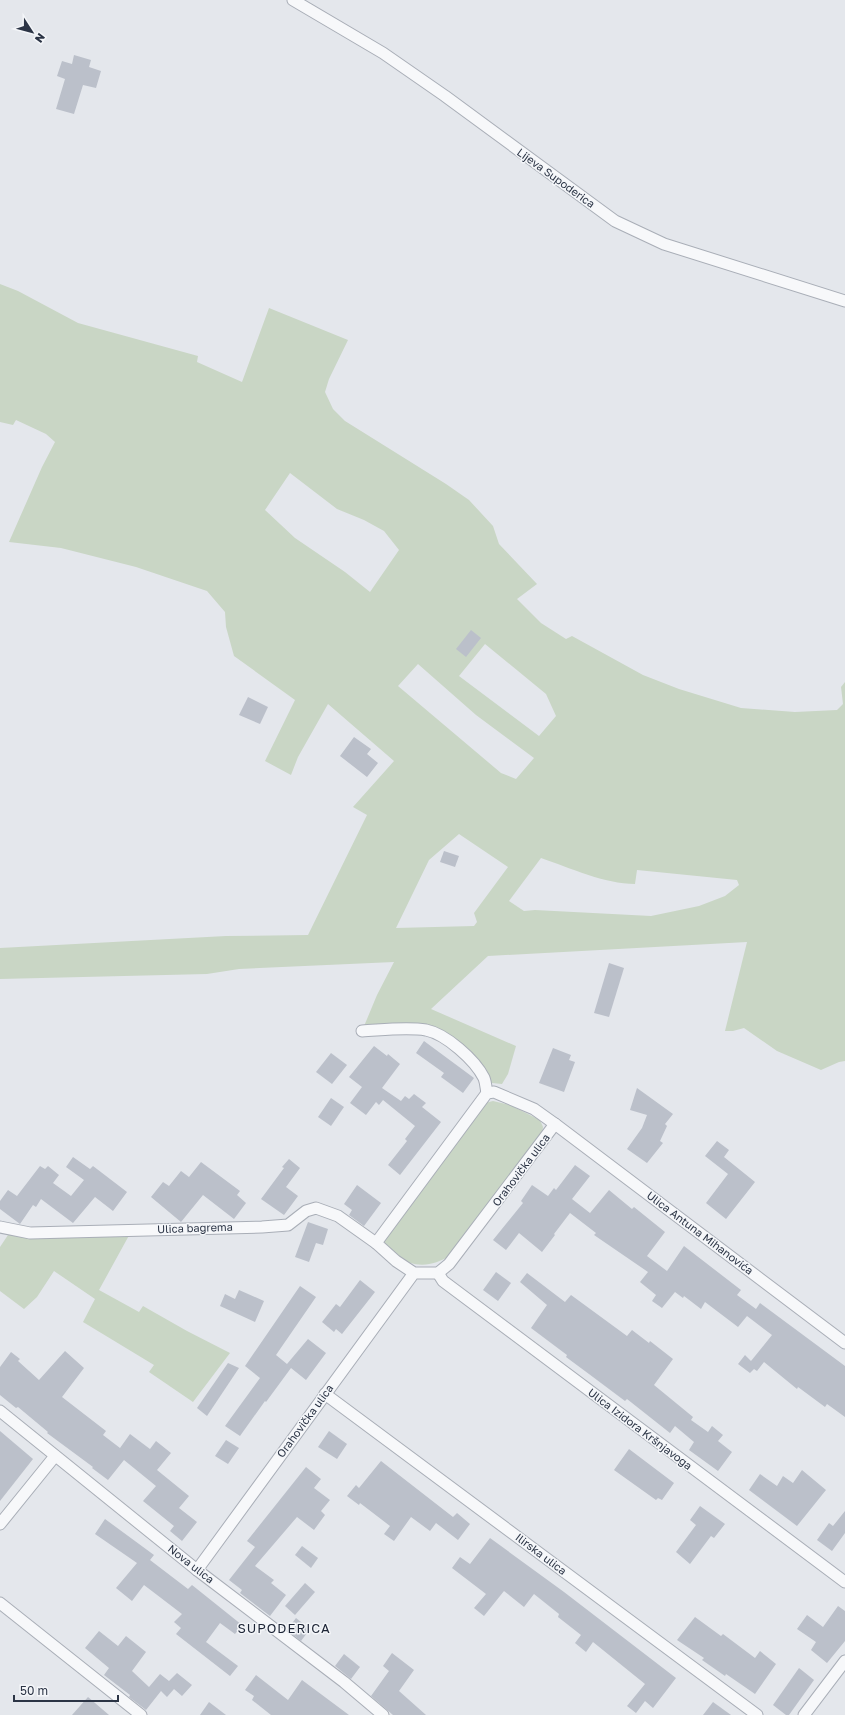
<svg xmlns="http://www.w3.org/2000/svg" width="845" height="1715" font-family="'Golos Text',sans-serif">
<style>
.green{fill:#c9d6c5;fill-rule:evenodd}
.building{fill:#bbc0ca}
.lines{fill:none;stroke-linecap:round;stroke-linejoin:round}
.street-casing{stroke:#a9aeb7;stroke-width:13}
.street{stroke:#f7f8fa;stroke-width:11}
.labels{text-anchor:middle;stroke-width:3;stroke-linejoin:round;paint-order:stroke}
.street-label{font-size:11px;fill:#2b3445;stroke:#f4f6f9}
.quarter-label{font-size:13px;letter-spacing:1px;fill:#1d2536;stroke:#f4f6f9}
</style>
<rect width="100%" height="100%" fill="#e4e7ec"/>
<g class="green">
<path d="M0 284 18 291 78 323 198 356 197 362 242 382 269 308 348 340 329 379 325 392 333 409 345 421 446 484 469 500 493 526 499 544 537 584 517 599 541 623 566 639 572 636 643 675 679 689 741 708 795 712 837 710 843 704 841 687 845 682V1061L839 1062 821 1070 777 1051 744 1028 733 1031H725L747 942 488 956 431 1009 516 1046 508 1074 502 1084 492 1083 484 1079 436 1034 362 1031 377 995 394 962 239 969 207 974 0 979V948L226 936 308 935 367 815 353 807 394 761 328 704 298 757 291 775 265 761 295 700 234 656 226 627 225 612 207 591 136 567 61 548 9 542 42 467 55 442 46 434 16 420 13 425 0 422ZM290 473 337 509 364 520 384 531 399 550 370 592 345 572 295 538 265 510ZM485 644 546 694 556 716 539 736 459 676ZM418 664 476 715 534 758 516 779 501 773 398 686ZM459 834 508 867 474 913 477 922 474 926 396 928 429 860ZM541 858C570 868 605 884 635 884L637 870 737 880 739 885 725 896 699 906 651 916 535 910 524 911 509 901Z"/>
<path d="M493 1101 510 1105 540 1120 543 1127 542 1135 451 1255C432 1267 414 1269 397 1255 391 1251 387 1248 384 1241L485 1103Z"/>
<path d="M12 1229 132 1230 99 1290 139 1312 143 1306 187 1331 230 1353 193 1402 149 1372 154 1365 83 1322 95 1299 54 1271 37 1297 24 1309 0 1291V1247Z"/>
</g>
<g class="building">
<path d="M74 55 91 60 89 67 101 71 96 88 83 85 74 114 56 109 65 79 57 76 62 61 72 64Z"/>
<path d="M471 630 481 638 466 657 456 649Z"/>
<path d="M248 697 268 707 260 724 239 715Z"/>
<path d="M354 737 371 749 367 754 378 763 367 777 340 756Z"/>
<path d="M444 851 459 856 455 867 440 862Z"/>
<path d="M609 963 624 968 609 1017 594 1013Z"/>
<path d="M424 1041 474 1078 463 1093 441 1077 444 1073 416 1053Z"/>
<path d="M374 1046 387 1056 388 1054 400 1064 382 1088 401 1101 405 1096 409 1099 414 1094 426 1103 422 1107 441 1122 400 1175 388 1165 407 1141 405 1139 415 1126 383 1100 379 1105 376 1102 366 1115 350 1103 362 1087 349 1077Z"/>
<path d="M553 1048 571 1055 569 1060 575 1062 564 1092 539 1083Z"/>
<path d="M331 1053 347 1065 332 1084 316 1072Z"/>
<path d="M637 1088 673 1114 665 1124 667 1126 660 1141 663 1143 647 1163 627 1149 642 1128 647 1115 630 1110Z"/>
<path d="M331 1098 344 1107 331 1126 318 1117Z"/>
<path d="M717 1141 729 1150 724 1157 755 1182 726 1219 706 1203 728 1174 705 1156Z"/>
<path d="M73 1157 90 1169 93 1166 127 1192 113 1211 95 1197 73 1223 41 1199 36 1207 33 1205 20 1224 0 1209V1201L8 1190 17 1196 40 1166 45 1169 48 1166 59 1175 53 1183 71 1196 84 1180 66 1167Z"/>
<path d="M289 1159 300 1168 286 1187 298 1196 284 1215 261 1199 284 1168 282 1167Z"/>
<path d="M201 1162 240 1191 237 1195 246 1203 234 1219 203 1195 181 1222 151 1197 163 1182 169 1186 181 1171 189 1177Z"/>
<path d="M575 1165 590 1176 572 1199 590 1213 609 1190 632 1209 634 1207 665 1232 647 1256 667 1271 684 1246 741 1290 737 1295 756 1309 760 1303 845 1366V1417L827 1404 825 1407 798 1387 797 1389 764 1362 757 1371 754 1369 750 1373 738 1364 745 1355 751 1361 772 1335 747 1316 738 1327 705 1302 701 1309 684 1296 683 1298 675 1292 662 1308 652 1301 656 1295 640 1282 648 1272 594 1235 596 1233 570 1213 554 1234 555 1235 542 1252 519 1233 506 1250 493 1240 523 1203 521 1201 532 1185 548 1196 554 1188 556 1190Z"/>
<path d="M357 1185 381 1203 364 1226 349 1215 352 1210 344 1204Z"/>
<path d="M308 1222 328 1229 323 1245 316 1243 309 1262 295 1257Z"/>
<path d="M496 1272 511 1283 498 1301 483 1290Z"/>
<path d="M527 1273 565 1302 571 1295 627 1336 632 1330 649 1343 650 1341 673 1359 654 1385 693 1417 691 1420 708 1432 712 1426 723 1435 718 1441 732 1452 718 1471 689 1450 694 1442 675 1426 670 1433 627 1399 625 1401 593 1377 566 1357 567 1355 531 1328 547 1305 520 1282Z"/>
<path d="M360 1280 375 1292 342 1334 336 1329 334 1332 322 1322 336 1304 340 1307Z"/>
<path d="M300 1286 316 1297 276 1355 287 1364 308 1339 326 1353 306 1380 291 1368 266 1402 265 1401 240 1436 225 1426 260 1378 245 1366Z"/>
<path d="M239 1290 264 1301 255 1322 220 1306 225 1294 235 1299Z"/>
<path d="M65 1351 84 1368 62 1397 106 1431 103 1435 120 1448 130 1434 150 1449 156 1441 171 1453 157 1470 189 1496 179 1508 197 1522 182 1541 170 1531 174 1526 143 1501 156 1486 124 1460 108 1480 92 1468 93 1467 47 1433 48 1432 18 1407 16 1408 0 1395V1367L11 1352 20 1359 18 1361 39 1380Z"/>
<path d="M228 1363 239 1368 207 1416 197 1408Z"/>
<path d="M0 1431 33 1459 0 1501Z"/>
<path d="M329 1431 347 1444 337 1459 318 1447Z"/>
<path d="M226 1440 239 1448 228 1464 215 1456Z"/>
<path d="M629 1449 674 1483 662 1500 658 1498 656 1500 614 1470Z"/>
<path d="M381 1461 453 1517 457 1513 470 1524 458 1540 436 1523 430 1531 411 1517 394 1541 384 1534 390 1526 360 1503 359 1505 347 1496 356 1485 359 1488Z"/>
<path d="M306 1467 321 1479 314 1488 330 1500 321 1511 325 1515 314 1530 297 1517 255 1566 274 1580 271 1583 286 1595 270 1616 240 1593 242 1590 229 1580 255 1547 247 1541Z"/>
<path d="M802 1470 826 1490 797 1526 749 1490 760 1474 777 1486 783 1476 793 1483Z"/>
<path d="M700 1506 725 1524 714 1538 711 1536 690 1564 676 1552 696 1525 690 1520Z"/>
<path d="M845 1511V1533L832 1551 817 1540 829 1523 833 1526Z"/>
<path d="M105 1519 154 1555 150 1560 188 1589 192 1585 242 1625 235 1634 220 1623 206 1642 238 1666 230 1676 176 1634 181 1628 174 1622 182 1614 144 1585 132 1601 116 1588 137 1563 95 1534Z"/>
<path d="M490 1538 564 1592 676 1678 653 1708 645 1701 636 1713 627 1706 645 1684 593 1642 586 1652 575 1643 581 1635 558 1617 559 1614 534 1594 524 1607 504 1591 484 1616 474 1608 486 1594 452 1568 460 1557 470 1564Z"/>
<path d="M302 1546 318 1558 311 1568 295 1555Z"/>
<path d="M305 1583 315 1592 295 1615 285 1606Z"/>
<path d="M838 1606 845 1611V1641L827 1663 811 1650 816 1642 797 1629 807 1615 823 1627Z"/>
<path d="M695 1617 721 1636 723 1634 755 1658 760 1651 776 1664 755 1694 726 1674 725 1676 702 1660 704 1658 677 1640Z"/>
<path d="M296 1618 310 1629 301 1641 287 1630Z"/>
<path d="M99 1631 118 1646 126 1636 146 1652 132 1671 149 1687 160 1674 169 1681 177 1673 192 1685 182 1696 174 1689 167 1697 161 1691 146 1710 129 1697 130 1695 104 1675 109 1668 85 1648Z"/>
<path d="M392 1653 414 1670 399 1691 426 1715H393L371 1696 389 1671 383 1666Z"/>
<path d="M344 1654 360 1667 351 1679 335 1666Z"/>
<path d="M799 1668 814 1680 789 1715H786L773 1705Z"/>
<path d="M256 1675 288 1700 302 1680 349 1715H271L252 1700 254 1696 245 1690Z"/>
<path d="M88 1697 109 1715H72Z"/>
<path d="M209 1702 226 1715H200Z"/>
<path d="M713 1702 731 1715H703Z"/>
</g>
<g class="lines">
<defs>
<g id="street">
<path d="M293 0 383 53 445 96 615 221 664 244 845 301"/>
<path d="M362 1031C382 1030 406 1027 426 1030 446 1034 475 1060 484 1078 486 1083 486 1089 487 1093"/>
<path d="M555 1124 845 1343"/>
<path d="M0 1227 30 1233 262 1227 288 1225 306 1211 316 1208 338 1216 376 1243"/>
<path d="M438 1273 443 1281 845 1582"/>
<path d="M325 1394 757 1715"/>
<path d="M0 1411 197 1570 344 1682 383 1715"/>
<path d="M0 1524 55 1456"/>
<path d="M197 1570 414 1273H438L449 1264 555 1124 534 1109 494 1092 487 1093 376 1243 396 1261 414 1273"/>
<path d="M0 1603 141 1715"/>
<path d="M804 1715 845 1661"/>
</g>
</defs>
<use href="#street" class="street-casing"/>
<use href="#street" class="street"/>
</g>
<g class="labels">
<g class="street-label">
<text transform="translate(556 178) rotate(36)" y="4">Lijeva Supoderica</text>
<text transform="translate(521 1170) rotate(-53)" y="4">Orahovička ulica</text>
<text transform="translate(195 1228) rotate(-2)" y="4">Ulica bagrema</text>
<text transform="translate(700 1233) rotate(37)" y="4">Ulica Antuna Mihanovića</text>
<text transform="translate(305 1421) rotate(-54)" y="4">Orahovička ulica</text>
<text transform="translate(640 1429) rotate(37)" y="4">Ulica Izidora Kršnjavoga</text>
<text transform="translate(541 1554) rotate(37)" y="4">Ilirska ulica</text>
<text transform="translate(191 1564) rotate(38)" y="4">Nova ulica</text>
</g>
<g class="quarter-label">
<text x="284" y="1633">SUPODERICA</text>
</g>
</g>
<g transform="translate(32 32) rotate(126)" stroke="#f4f6f9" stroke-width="3" paint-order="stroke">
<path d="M0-3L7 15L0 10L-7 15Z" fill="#2b3445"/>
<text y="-6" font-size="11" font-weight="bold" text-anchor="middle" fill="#2b3445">N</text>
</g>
<path d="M14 1695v6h104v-6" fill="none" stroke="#2b3445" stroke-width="2"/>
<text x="20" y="1695" font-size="12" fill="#2b3445" stroke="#f4f6f9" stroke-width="3" paint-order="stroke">50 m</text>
</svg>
